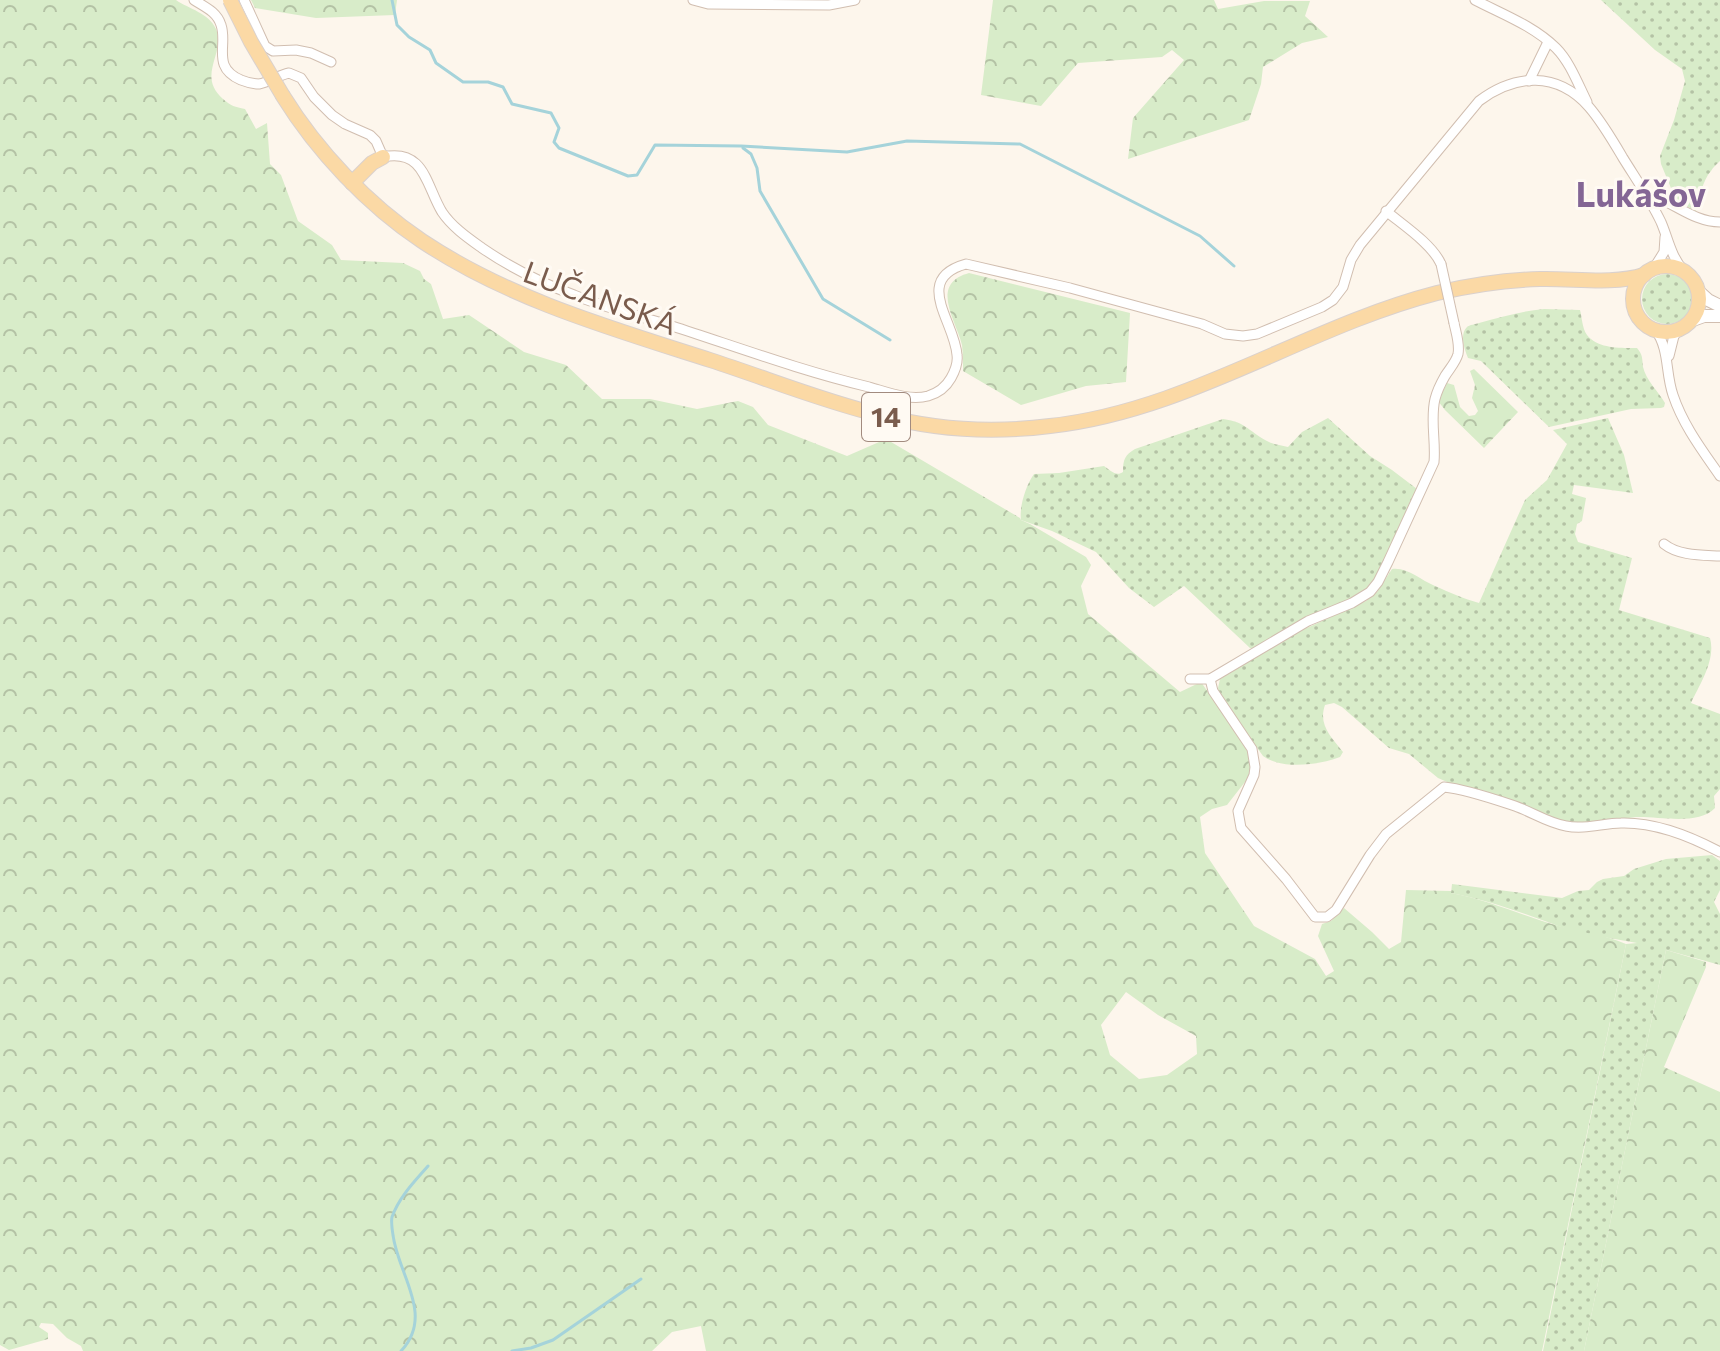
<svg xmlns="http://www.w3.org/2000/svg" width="1720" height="1351" font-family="Commissioner,sans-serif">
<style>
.green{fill:url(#green-dots)}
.forest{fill:url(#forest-crowns);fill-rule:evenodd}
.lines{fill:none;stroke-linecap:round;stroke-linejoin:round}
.stream{stroke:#a5d3da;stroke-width:3}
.minor-casing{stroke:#d1beb0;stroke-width:11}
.tertiary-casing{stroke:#d1beb0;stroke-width:14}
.primary-casing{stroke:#dad1cd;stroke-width:16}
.minor{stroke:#fff;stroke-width:9}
.tertiary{stroke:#fff;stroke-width:12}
.primary{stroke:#fbd9a5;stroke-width:14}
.minor-bridge-casing{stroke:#d1beb0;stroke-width:11;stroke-linecap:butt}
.primary-bridge-casing{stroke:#dad1cd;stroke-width:16;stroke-linecap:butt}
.minor-bridge{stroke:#fff;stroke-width:9}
.primary-bridge{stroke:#fbd9a5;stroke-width:14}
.labels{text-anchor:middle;stroke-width:6;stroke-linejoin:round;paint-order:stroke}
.shield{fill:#fffaf3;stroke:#a28b7f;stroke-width:2}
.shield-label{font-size:28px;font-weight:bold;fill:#7a5c4d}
.street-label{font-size:30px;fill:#7a5c4d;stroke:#fffaf3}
.quarter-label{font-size:34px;font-weight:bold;fill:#846695;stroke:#fffaf3}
</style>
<defs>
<pattern id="green-dots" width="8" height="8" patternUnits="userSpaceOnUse" patternTransform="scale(2)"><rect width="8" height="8" fill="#d8ecc9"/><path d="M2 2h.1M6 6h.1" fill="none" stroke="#b4c2a5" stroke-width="1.8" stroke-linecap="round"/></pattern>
<pattern id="forest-crowns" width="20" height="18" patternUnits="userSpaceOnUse" patternTransform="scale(2)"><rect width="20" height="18" fill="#d8ecc9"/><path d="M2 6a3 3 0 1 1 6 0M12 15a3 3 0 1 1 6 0" fill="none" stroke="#b4c2a5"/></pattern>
</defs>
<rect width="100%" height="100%" fill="#fdf6ec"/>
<g class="green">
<path d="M1601 0H1720V161C1717 164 1713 167 1711 171 1702 181 1700 198 1696 211L1680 203 1673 193 1661 164 1660 156 1674 120 1685 81 1682 69 1655 50Z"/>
<circle cx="1667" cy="299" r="25"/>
<path d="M1544 309 1580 310C1582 317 1582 328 1587 335 1598 349 1621 348 1637 348 1643 355 1642 358 1643 367 1646 380 1658 391 1665 403L1664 407 1661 408 1631 409 1549 427 1481 361 1468 358C1465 351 1459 334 1467 327 1469 325 1476 324 1479 323 1501 317 1521 311 1544 309Z"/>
<path d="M1328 418 1370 456 1392 470 1417 489 1381 572 1371 586 1359 596 1253 649 1250 648 1184 586 1154 607 1129 588 1096 552 1052 531 1021 520C1019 507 1026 485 1034 474L1059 473 1104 466C1110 470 1116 477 1123 472 1123 459 1125 455 1135 449L1223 419C1247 422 1250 433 1269 442 1275 445 1282 445 1288 447L1302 432Z"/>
<path d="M1608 418 1624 455 1633 493 1574 485 1572 494 1586 498 1582 521 1577 524 1575 534 1578 542 1632 558 1619 610 1710 638C1716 660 1700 684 1691 703L1720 714V789L1714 796 1715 808C1698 826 1658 816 1636 817 1621 819 1607 822 1592 822L1584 824 1563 822 1532 809 1454 785 1438 778 1409 754 1389 748 1342 707 1334 703 1325 705C1318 725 1331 737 1343 752L1340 757C1319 765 1282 770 1263 756L1220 696 1218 688 1220 679 1287 637 1366 601 1377 592 1392 569C1408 567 1420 580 1435 586 1449 592 1464 599 1479 603L1525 500 1547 480 1567 444 1553 430Z"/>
<path d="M1712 855 1720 861V890L1714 902 1720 914V965L1666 950 1584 1351H1543L1626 944 1637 943C1612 938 1582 935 1558 926 1520 912 1491 901 1451 893L1452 884 1562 898 1578 891 1589 890 1597 882 1603 879 1624 876 1634 869 1666 859Z"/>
</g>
<g class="forest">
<path d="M0 0H176C189 9 209 13 216 29 226 54 196 75 223 99 231 106 235 107 245 109L256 129 267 123 270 164 281 175 298 221 332 245 341 260 403 263 420 271 424 279 431 284 443 319 469 315 524 352 566 365 602 399H650L697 409 738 401 753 407 768 425 847 456 886 439 1020 518 1021 520 1030 524 1086 557 1091 565 1081 586 1088 614 1180 692 1201 682 1249 751 1252 773 1227 805 1212 809 1200 817 1205 853 1254 926 1315 959 1326 976 1334 971 1318 936 1322 924 1331 921 1344 908 1372 932 1389 949 1401 942 1406 890 1451 891V893C1489 900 1523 916 1559 926 1581 933 1604 934 1626 944L1542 1351H706L701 1326 672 1332 652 1351H83L81 1346 67 1338 53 1324 41 1323 39 1327 48 1333V1339L9 1350 0 1345ZM1126 992 1158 1015 1196 1036 1197 1054 1167 1075 1139 1079 1110 1055 1101 1025Z"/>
<path d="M251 0H397L395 15 316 18 255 8Z"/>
<path d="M993 0H1214L1218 9 1264 1H1310L1305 16 1328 37 1302 43 1263 67 1261 84 1249 120 1128 159 1133 118 1184 60 1172 50 1162 57 1078 63 1041 106 981 95Z"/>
<path d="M969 273 1130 313 1126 382 1086 386 1021 405 963 371C963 362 963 353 962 345 956 320 929 284 969 273Z"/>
<path d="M1474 369 1518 412 1484 448 1445 410 1438 401 1447 383 1454 385 1460 407 1469 416 1475 415 1478 411 1472 398 1475 385 1470 371Z"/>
<path d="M1666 950 1706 962V967L1664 1067 1720 1092V1351H1584Z"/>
</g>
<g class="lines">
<g class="stream">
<path d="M392 0 397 25 409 37 430 50 436 63 463 82H488L503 87 512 104 551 113 559 128 554 142 559 148 628 176 637 175 655 145 741 146 847 152 907 141 1020 144 1200 236 1234 266"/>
<path d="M743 148 751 154 757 168 760 191 823 299 890 340"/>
<path d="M401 1351C435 1315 398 1275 393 1235 392 1229 391 1222 392 1217 399 1197 415 1181 428 1166"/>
<path d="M512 1351 531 1348 553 1340 641 1279"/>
</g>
<defs>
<g id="minor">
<path d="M194 0C205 7 217 12 221 25 228 45 211 67 241 80 246 82 253 84 259 84 270 82 279 75 289 73L301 78 314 97 332 115 345 124 370 135 376 141 383 157C425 148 426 186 442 212 452 227 468 238 482 248 511 268 542 283 574 295 606 308 639 316 672 326 737 347 802 371 869 387 887 392 909 401 928 396 938 393 946 387 951 378 955 371 958 362 957 355 955 322 912 279 966 264L1070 288 1202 324 1225 334 1243 336 1257 334 1322 307 1333 300 1343 287 1351 260 1360 245 1479 101C1515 74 1557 71 1589 107 1602 122 1613 141 1623 158 1636 179 1650 199 1661 222 1668 238 1671 257 1684 271"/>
<path d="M244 0 265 46 273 51 296 50 311 53 331 62"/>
<path d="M693 0 708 4 829 5 855 0"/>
<path d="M1475 0C1502 14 1534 26 1556 48 1570 62 1578 84 1587 102"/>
<path d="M1529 81 1548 42"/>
<path d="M1646 194C1672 200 1692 222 1720 222"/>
<path d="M1386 211C1403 225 1432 244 1441 264"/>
<path d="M1654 268 1664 252 1665 237"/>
<path d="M1655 329C1670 350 1665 372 1673 395 1683 425 1702 450 1720 476"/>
<path d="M1669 356 1674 336 1681 327"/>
<path d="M1664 544C1679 556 1702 555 1720 556"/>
<path d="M1190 679H1210L1308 621 1352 603 1370 592 1378 582 1388 562 1434 462C1436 441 1430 419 1435 399 1437 391 1441 383 1445 376 1450 368 1456 362 1458 354 1460 344 1456 333 1454 323"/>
<path d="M1210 679 1213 691 1252 749 1255 767 1254 775 1238 811 1241 828 1286 879 1315 917H1327L1336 910 1370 855 1386 834 1444 787C1465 789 1494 799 1515 806 1532 812 1548 823 1566 826 1585 830 1603 823 1621 823 1656 822 1690 836 1720 852"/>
</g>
<g id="tertiary">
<path d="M1698 291 1708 300 1720 306"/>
<path d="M1690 321 1704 316H1720"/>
</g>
<g id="primary">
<path d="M283 96C317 151 368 205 422 241 509 299 610 328 710 360 766 378 822 401 880 415 935 430 994 433 1050 426 1188 411 1305 327 1437 293 1471 285 1506 280 1540 279 1574 278 1612 285 1644 275"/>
<path d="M352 183 372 163 383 157"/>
<circle cx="1666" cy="299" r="33"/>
</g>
</defs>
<use href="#minor" class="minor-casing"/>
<use href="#tertiary" class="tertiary-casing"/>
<use href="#primary" class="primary-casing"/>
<use href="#minor" class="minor"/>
<use href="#tertiary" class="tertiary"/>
<use href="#primary" class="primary"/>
<defs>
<path id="minor-bridge" d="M1441 264 1454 323"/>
<path id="primary-bridge" d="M230 0 251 42 283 96"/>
</defs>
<use href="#minor-bridge" class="minor-bridge-casing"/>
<use href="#primary-bridge" class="primary-bridge-casing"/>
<use href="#minor-bridge" class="minor-bridge"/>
<use href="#primary-bridge" class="primary-bridge"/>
</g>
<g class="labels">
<rect class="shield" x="862" y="393" width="48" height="48" rx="6"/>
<g class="shield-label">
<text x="886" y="427">14</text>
</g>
<g class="street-label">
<text transform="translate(600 299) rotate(20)" y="10">LUČANSKÁ</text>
</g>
<g class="quarter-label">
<text x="1641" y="207">Lukášov</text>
</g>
</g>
</svg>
